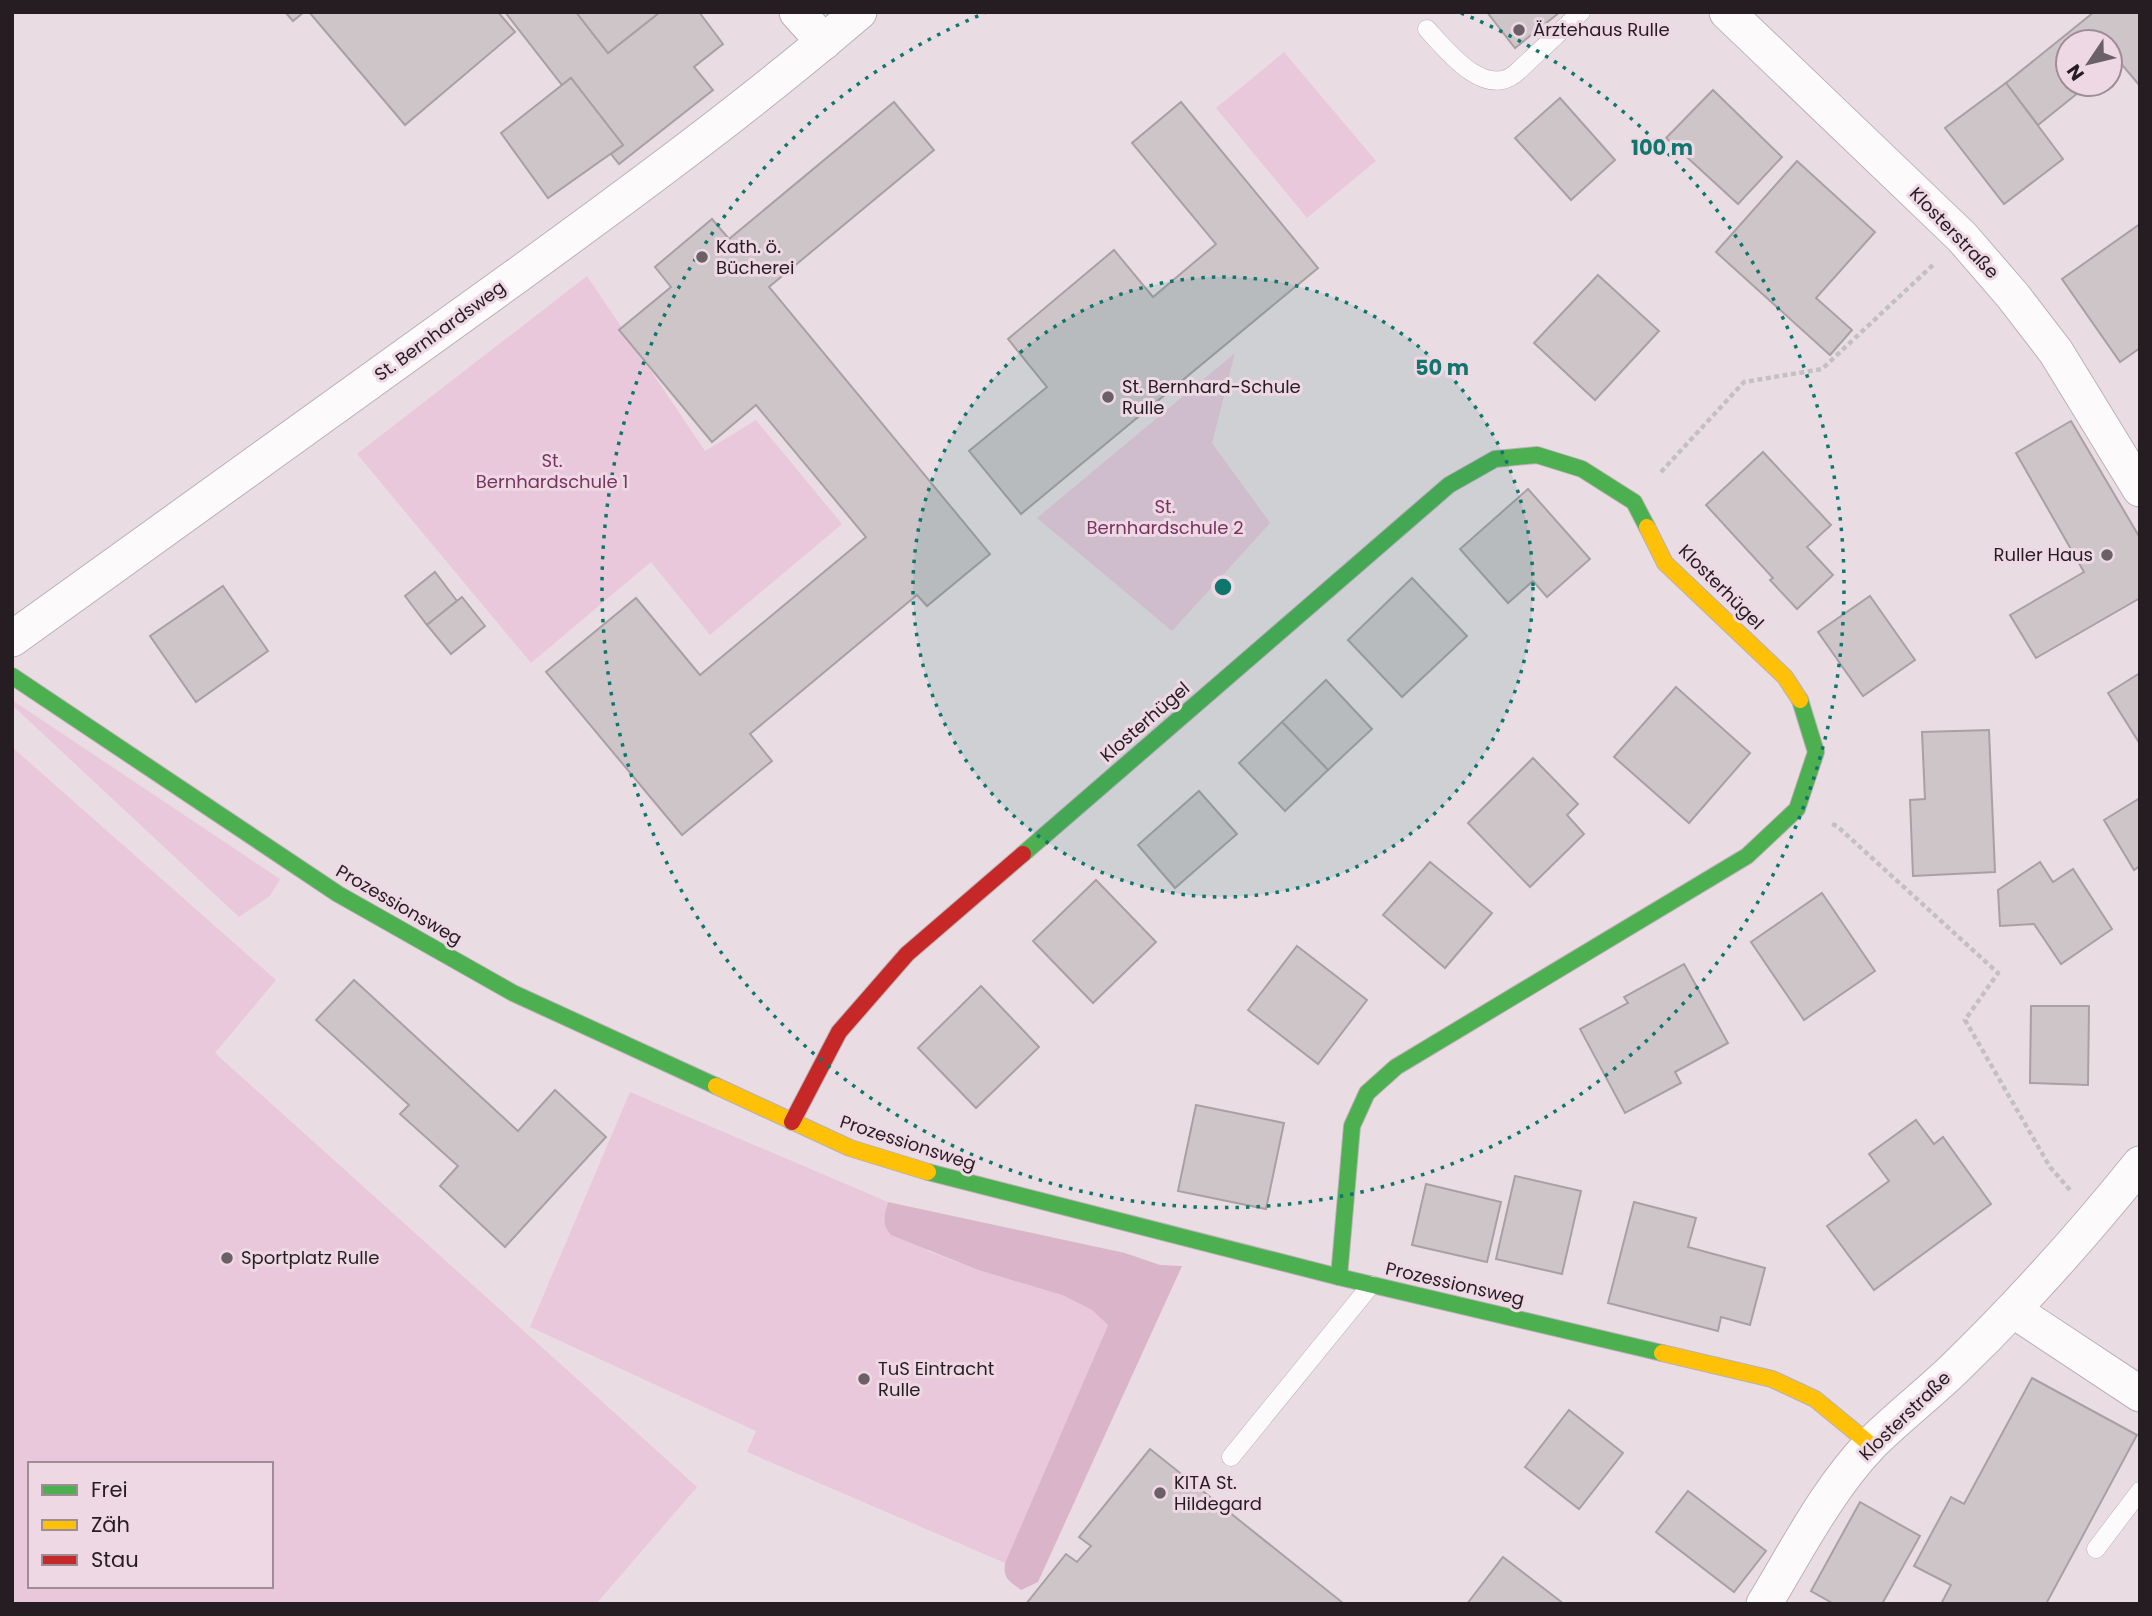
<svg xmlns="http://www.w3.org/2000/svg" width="2152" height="1616" font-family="Poppins,sans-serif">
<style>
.green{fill:#eac8db;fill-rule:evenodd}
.forest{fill:#dab5ca}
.building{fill:#cec5c9;stroke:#a9a0a4;stroke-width:2}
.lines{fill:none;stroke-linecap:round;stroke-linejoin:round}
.lane-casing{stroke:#bab0b5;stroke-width:19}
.street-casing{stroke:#bab0b5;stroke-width:37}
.fast-casing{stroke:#bab0b5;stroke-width:18}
.slow-casing{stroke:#bab0b5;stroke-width:18}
.jam-casing{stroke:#bab0b5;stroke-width:18}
.path{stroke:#c4c0c2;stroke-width:4.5;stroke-dasharray:5 3.5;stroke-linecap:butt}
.lane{stroke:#fcfafb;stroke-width:18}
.street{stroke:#fcfafb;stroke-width:35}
.fast{stroke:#4caf50;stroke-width:16}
.slow{stroke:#ffc107;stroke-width:16}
.jam{stroke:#c62828;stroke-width:16}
.ring{fill:none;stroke:#0f766e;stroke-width:3.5;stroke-dasharray:3.5 7}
.poi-dot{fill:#6a6066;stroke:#eed8e4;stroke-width:2.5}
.labels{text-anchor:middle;stroke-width:6;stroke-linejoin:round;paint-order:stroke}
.poi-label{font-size:18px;fill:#261d22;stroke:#eed8e4;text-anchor:start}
.street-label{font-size:18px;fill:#261d22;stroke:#eed8e4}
.park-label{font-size:18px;fill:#783460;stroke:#eed8e4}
.centre{fill:#0f766e;stroke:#eed8e4;stroke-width:3.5}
.ring-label{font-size:21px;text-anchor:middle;font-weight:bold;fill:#0f766e;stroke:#eed8e4;stroke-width:6;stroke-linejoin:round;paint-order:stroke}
</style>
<rect width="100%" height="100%" fill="#e9dde3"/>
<g class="green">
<path d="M1284 52 1376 161 1307 218 1216 108Z"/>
<path d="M587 276 705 451 756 420 842 524 710 635 651 562 531 663 357 454Z"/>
<path d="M1235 353 1212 443 1270 523 1172 631 1037 518Z"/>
<path d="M12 700 280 879 270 896 239 917 12 705Z"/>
<path d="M12 747 276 980 215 1053 697 1487 596 1604H18L12 1599ZM30 1464H271V1586H30Z"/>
<path d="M630 1092 888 1202 883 1220 928 1251 978 1270 1062 1295 1092 1310 1108 1325 1005 1563 747 1452 756 1431 530 1327Z"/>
</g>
<path class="forest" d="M888 1202 1125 1253 1160 1265 1182 1266 1038 1582 1021 1590C1009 1581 1003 1579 1005 1563L1108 1325 1092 1310 1062 1295 978 1270 891 1235C881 1223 884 1216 888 1202Z"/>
<g class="building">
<path d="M285 12H304L293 21Z"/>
<path d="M309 12H498L515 32 405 125Z"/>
<path d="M505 12H576L608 53 660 12H699L723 44 694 67 713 90 619 164 611 154 623 145 571 78 562 85Z"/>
<path d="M576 12H660L608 53Z"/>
<path d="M1487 12H1560L1515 48Z"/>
<path d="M2094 12H2140V86L2118 60 2110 67V42H2068V84H2089L2038 125 2006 83Z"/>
<path d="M571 78 623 145 548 198 501 133Z"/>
<path d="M2006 83 2063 159 2004 204 1945 128Z"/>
<path d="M1713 90 1782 157 1738 204 1666 138Z"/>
<path d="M1560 98 1615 160 1571 200 1515 138Z"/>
<path d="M894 102 934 150 769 287 990 554 927 606 917 595 750 734 772 761 682 835 546 672 636 598 700 675 866 537 756 405 712 442 619 330 671 287 655 267 712 219 729 239Z"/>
<path d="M1181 102 1318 268 1021 514 969 451 1047 387 1008 339 1114 250 1153 297 1216 244 1132 143Z"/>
<path d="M1797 161 1875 232 1816 298 1852 330 1830 355 1716 252Z"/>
<path d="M2140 224V348L2120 362 2062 279Z"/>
<path d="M1598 275 1659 331 1595 400 1534 343Z"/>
<path d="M2071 421 2140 538V598L2036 658 2010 615 2084 572 2016 453Z"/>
<path d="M1763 452 1831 525 1807 547 1833 575 1797 609 1770 580 1773 578 1706 505Z"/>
<path d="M1528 489 1590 559 1547 597 1533 581 1508 603 1460 549Z"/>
<path d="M435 572 457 601 427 625 405 596Z"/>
<path d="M1412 578 1467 636 1402 697 1348 640Z"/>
<path d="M223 586 268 651 196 702 150 636Z"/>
<path d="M1870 596 1915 660 1863 696 1818 632Z"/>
<path d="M462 597 485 626 451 654 427 625Z"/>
<path d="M2140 673V744L2108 693Z"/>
<path d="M1326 680 1372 729 1328 770 1282 722Z"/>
<path d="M1676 687 1750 753 1689 823 1614 757Z"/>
<path d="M1282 722 1328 770 1285 811 1239 763Z"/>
<path d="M1989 730 1995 872 1913 876 1910 800 1925 799 1922 732Z"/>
<path d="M1533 758 1578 804 1567 815 1584 834 1530 887 1468 823Z"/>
<path d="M1199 791 1237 834 1175 888 1138 845Z"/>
<path d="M2140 798V866L2134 870 2104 820Z"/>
<path d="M1430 862 1492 913 1445 968 1383 915Z"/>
<path d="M2040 862 2053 882 2073 869 2112 929 2061 964 2034 924 2000 926 1998 890Z"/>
<path d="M1096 880 1156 942 1093 1003 1033 941Z"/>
<path d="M1822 893 1875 971 1804 1020 1751 942Z"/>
<path d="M1297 946 1367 1000 1318 1064 1248 1010Z"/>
<path d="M1684 964 1728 1043 1675 1072 1681 1083 1625 1113 1580 1029 1628 1003 1624 997Z"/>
<path d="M354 980 518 1131 555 1090 606 1137 505 1247 440 1186 458 1166 400 1114 409 1105 316 1020Z"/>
<path d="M981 986 1039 1047 976 1108 918 1048Z"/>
<path d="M2031 1006H2089L2088 1085 2030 1083Z"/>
<path d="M1196 1105 1284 1123 1266 1209 1178 1191Z"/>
<path d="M1916 1120 1934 1144 1943 1137 1991 1204 1874 1290 1827 1226 1889 1181 1869 1154Z"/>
<path d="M1515 1176 1581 1191 1562 1274 1496 1259Z"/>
<path d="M1426 1184 1501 1202 1487 1262 1412 1245Z"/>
<path d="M1634 1202 1696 1218 1688 1247 1765 1268 1750 1325 1721 1317 1718 1331 1608 1303Z"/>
<path d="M2032 1378 2137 1435 2046 1604H1941L1951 1585 1914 1566 1951 1497 1964 1504Z"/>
<path d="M1569 1410 1623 1453 1579 1509 1525 1467Z"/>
<path d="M1150 1449 1343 1603 1342 1604H1026L1066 1554 1077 1562 1091 1546 1079 1537Z"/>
<path d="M1688 1491 1766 1551 1734 1592 1656 1532Z"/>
<path d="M1860 1502 1920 1536 1882 1604H1834L1811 1591Z"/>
<path d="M1503 1557 1564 1604H1467Z"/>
</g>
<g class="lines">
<defs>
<g id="lane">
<path d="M1427 29C1447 51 1484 98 1515 74L1581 12"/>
<path d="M1231 1457 1371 1285"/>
<path d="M2096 1549 2140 1491"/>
</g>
<g id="street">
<path d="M797 12 824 42"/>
<path d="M1727 12 1962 237 2013 296 2056 352 2140 489"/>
<path d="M12 639C179 517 348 399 515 277 632 192 749 106 859 12"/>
<path d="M2013 1310 2140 1394"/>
<path d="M1764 1604C1797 1550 1827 1490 1871 1444 1897 1418 1927 1395 1954 1369 2020 1305 2082 1236 2140 1164"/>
</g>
<g id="fast">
<path d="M12 676 338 894 513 993 716 1086"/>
<path d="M1023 854 1449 485 1495 459 1537 455 1582 469 1634 502 1647 527"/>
<path d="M928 1172 1339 1277 1662 1353"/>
<path d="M1339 1277 1352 1126 1367 1093 1396 1067 1747 856 1797 809 1816 752 1800 700"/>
</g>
<g id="slow">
<path d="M1647 527 1665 563 1785 677 1800 700"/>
<path d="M716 1086 850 1148 928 1172"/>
<path d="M1662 1353 1772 1379 1815 1399 1871 1445"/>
</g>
<path id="jam" d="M792 1122 839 1032 907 954 1023 854"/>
</defs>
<use href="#lane" class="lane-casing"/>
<use href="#street" class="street-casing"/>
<use href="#fast" class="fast-casing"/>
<use href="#slow" class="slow-casing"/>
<use href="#jam" class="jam-casing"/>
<g class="path">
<path d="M1661 472 1744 382 1822 369 1934 264"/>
<path d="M1832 824 1837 826 1998 973 1965 1020 2050 1167 2070 1190"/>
</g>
<use href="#lane" class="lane"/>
<use href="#street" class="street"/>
<use href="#fast" class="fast"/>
<use href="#slow" class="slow"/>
<use href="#jam" class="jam"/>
</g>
<circle cx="1223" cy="587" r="310" fill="#0f766e" fill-opacity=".12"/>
<g class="ring">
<circle cx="1223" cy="587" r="310"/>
<path d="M1461 13A621 621 0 1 1 985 13"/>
</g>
<g class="poi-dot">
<circle cx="1519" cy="30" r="7"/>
<circle cx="702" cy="257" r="7"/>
<circle cx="1108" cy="397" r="7"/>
<circle cx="2107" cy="555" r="7"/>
<circle cx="227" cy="1258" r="7"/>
<circle cx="864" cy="1379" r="7"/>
<circle cx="1160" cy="1493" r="7"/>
</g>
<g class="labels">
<g class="poi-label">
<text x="1533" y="36">Ärztehaus Rulle</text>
<text x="716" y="253">Kath. ö.<tspan x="716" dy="21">Bücherei</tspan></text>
<text x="1122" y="393">St. Bernhard-Schule<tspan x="1122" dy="21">Rulle</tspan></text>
<text x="2093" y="561" text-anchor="end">Ruller Haus</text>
<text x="241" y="1264">Sportplatz Rulle</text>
<text x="878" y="1375">TuS Eintracht<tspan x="878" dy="21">Rulle</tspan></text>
<text x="1174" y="1489">KITA St.<tspan x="1174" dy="21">Hildegard</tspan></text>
</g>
<g class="street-label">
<text transform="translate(1954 233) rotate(46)" y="6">Klosterstraße</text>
<text transform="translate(440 331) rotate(-36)" y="6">St. Bernhardsweg</text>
<text transform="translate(1721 587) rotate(45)" y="6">Klosterhügel</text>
<text transform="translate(1145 722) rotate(-41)" y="6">Klosterhügel</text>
<text transform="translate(399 905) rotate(30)" y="6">Prozessionsweg</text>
<text transform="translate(908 1143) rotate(18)" y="6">Prozessionsweg</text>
<text transform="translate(1455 1284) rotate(13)" y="6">Prozessionsweg</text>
<text transform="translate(1905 1416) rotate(-44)" y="6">Klosterstraße</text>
</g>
<g class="park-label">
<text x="552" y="467">St.<tspan x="552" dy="21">Bernhardschule 1</tspan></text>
<text x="1165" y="513">St.<tspan x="1165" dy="21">Bernhardschule 2</tspan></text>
</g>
</g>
<circle cx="1223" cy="587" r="10" class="centre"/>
<g class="ring-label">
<text x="1662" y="155">100 m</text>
<text x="1442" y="375">50 m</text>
</g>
<rect width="2152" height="1616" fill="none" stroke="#261d22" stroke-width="28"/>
<rect x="28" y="1462" width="245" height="126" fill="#eed8e4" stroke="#9e8d96" stroke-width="2"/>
<rect x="42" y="1485" width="35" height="10" fill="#4caf50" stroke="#9e8d96" stroke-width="2"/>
<text x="91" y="1497" font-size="21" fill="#261d22">Frei</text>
<rect x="42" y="1520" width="35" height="10" fill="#ffc107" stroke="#9e8d96" stroke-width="2"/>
<text x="91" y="1532" font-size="21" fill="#261d22">Zäh</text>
<rect x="42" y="1555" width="35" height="10" fill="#c62828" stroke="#9e8d96" stroke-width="2"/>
<text x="91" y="1567" font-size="21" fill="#261d22">Stau</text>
<g transform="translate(2089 63) rotate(235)"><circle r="33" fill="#eed8e4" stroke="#9e8d96" stroke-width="2"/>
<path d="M0-5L12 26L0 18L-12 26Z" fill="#6a6066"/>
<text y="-10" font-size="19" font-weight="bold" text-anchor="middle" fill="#261d22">N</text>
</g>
</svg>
